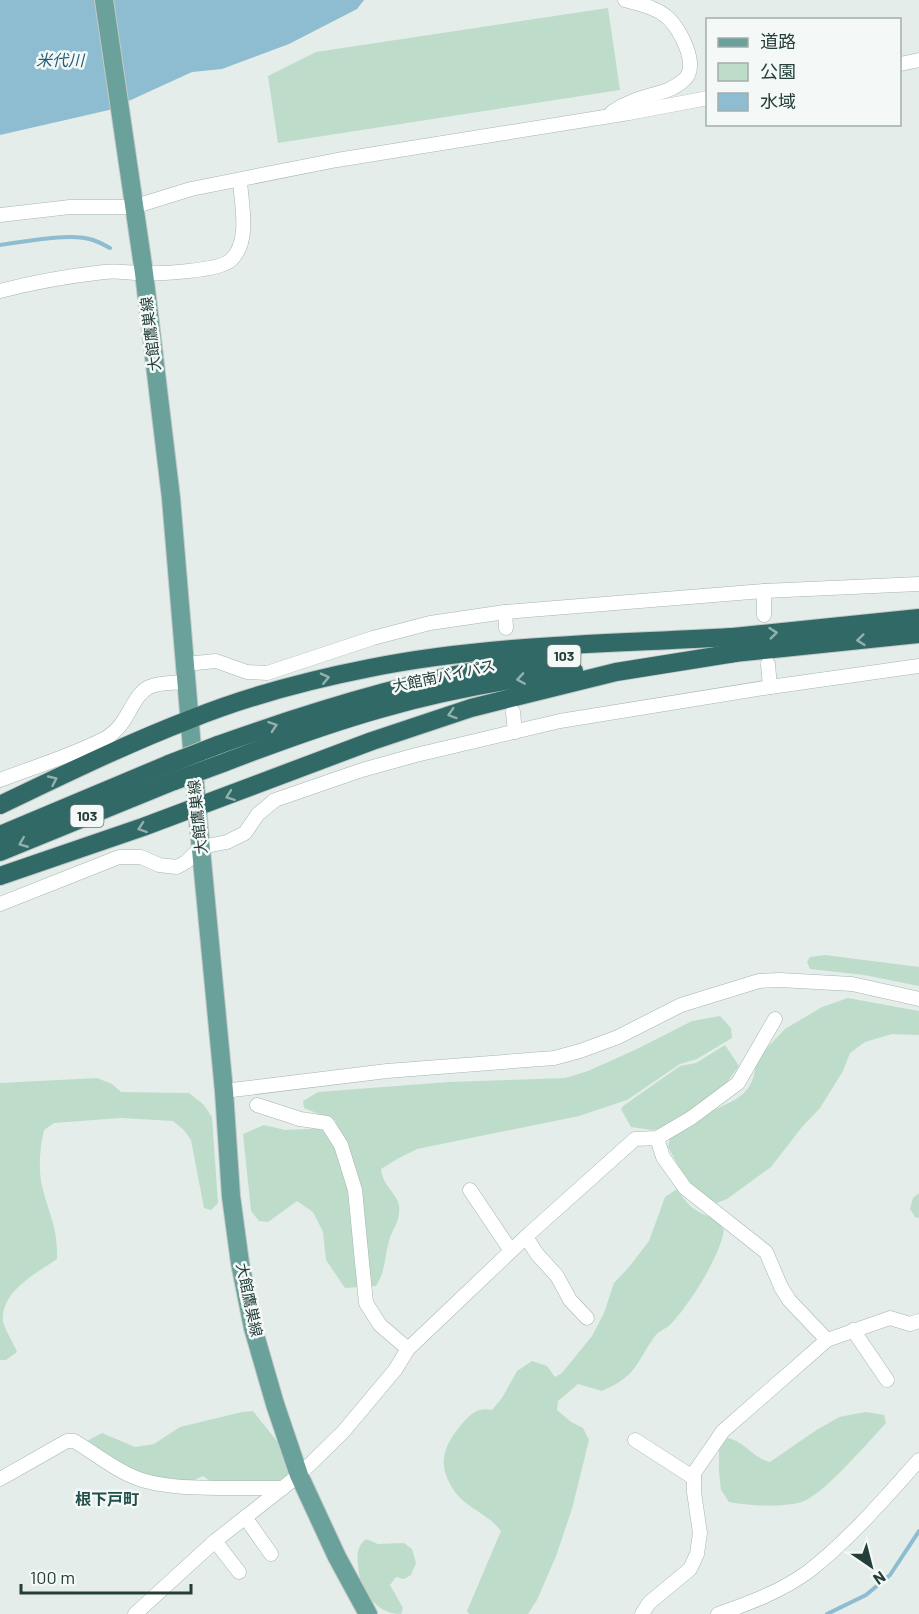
<svg xmlns="http://www.w3.org/2000/svg" width="919" height="1614" font-family="Barlow,'Noto Sans JP',sans-serif">
<style>
.green{fill:#bdddca}
.water{fill:#8ebcd0}
.lines{fill:none;stroke-linecap:round;stroke-linejoin:round}
.stream{stroke:#8ebcd0;stroke-width:4}
.minor-casing{stroke:#a7b5b2;stroke-width:15}
.major-casing{stroke:#c2c9c8;stroke-width:20}
.highway-casing{stroke:#c2c9c8;stroke-width:20}
.minor{stroke:#fff;stroke-width:14}
.major{stroke:#6aa19a;stroke-width:18}
.highway{stroke:#306966;stroke-width:18}
.highway-bridge-casing{stroke:#c2c9c8;stroke-width:20;stroke-linecap:butt}
.highway-bridge{stroke:#306966;stroke-width:18}
.oneway{stroke:#92b1ae}
.labels{text-anchor:middle;stroke-width:5;stroke-linejoin:round;paint-order:stroke}
.shield{fill:#f4f9f7;stroke:#627673;stroke-width:1.5}
.shield-label{font-size:14px;font-weight:bold;fill:#243e3a}
.street-label{font-size:15px;fill:#243e3a;stroke:#f4f9f7}
.water-label{font-size:16px;font-style:italic;fill:#1f5d78;stroke:#f4f9f7}
.neighbourhood-label{font-size:16px;font-weight:bold;fill:#20504b;stroke:#f4f9f7}
</style>
<rect width="100%" height="100%" fill="#e4edea"/>
<g class="green">
<path d="M608 8 620 90 278 143 268 76 316 52Z"/>
<path d="M825 955 919 967V986L864 975 810 969 807 962 810 957Z"/>
<path d="M848 998 919 1011V1035L892 1034 865 1042 850 1053 843 1071 820 1108 802 1127 771 1167 727 1199 714 1204 689 1185 668 1147 670 1138C680 1131 691 1123 702 1117 731 1099 755 1100 756 1059L785 1029 822 1007Z"/>
<path d="M720 1016 731 1028 732 1038 697 1059 680 1064 627 1100 579 1116 417 1149 397 1159 381 1169C383 1187 398 1194 399 1206 401 1221 392 1229 389 1241 384 1259 386 1270 376 1286L345 1288 326 1260 323 1232 313 1212 297 1201 268 1222 259 1221 251 1211 243 1134 264 1125 285 1130 332 1128 336 1121 304 1108 303 1101 318 1092 449 1082 565 1078 588 1071 637 1049 692 1021Z"/>
<path d="M725 1045 739 1066 722 1089 663 1128 652 1130 631 1127 621 1109 623 1106 680 1066 696 1063Z"/>
<path d="M97 1078 112 1084 121 1092 189 1093 203 1104 212 1117 218 1203 211 1210 204 1208 191 1140 184 1130 173 1121 121 1118 54 1123 44 1130C40 1147 38 1168 42 1186 49 1215 58 1227 57 1259 37 1273 0 1291 3 1322 6 1332 13 1342 17 1352L6 1360H0V1083Z"/>
<path d="M677 1189C689 1207 696 1213 717 1219L724 1230C720 1257 689 1305 670 1325 665 1329 659 1331 655 1336 635 1364 638 1375 602 1391L578 1384 558 1401 557 1410 571 1422 583 1428 589 1440 572 1509 556 1556 537 1600 528 1614H469L467 1611 501 1531C486 1511 462 1508 450 1484 437 1461 446 1443 461 1425 471 1414 477 1407 492 1410L502 1398 517 1371 532 1361 547 1366 555 1377 562 1373 592 1336 604 1313 614 1283 629 1267 649 1241 665 1197Z"/>
<path d="M919 1193V1218L915 1217 910 1209 913 1198Z"/>
<path d="M253 1411 287 1454 292 1468 284 1478 275 1482 210 1481 203 1476 191 1482 135 1475 85 1442 102 1433 135 1447 154 1444 180 1427 242 1412Z"/>
<path d="M866 1412 884 1415 886 1423C869 1441 825 1493 804 1501 787 1508 748 1506 729 1502L721 1490 719 1472V1449L727 1438C743 1440 753 1458 770 1462L815 1431 839 1417Z"/>
<path d="M366 1539 378 1544 404 1543 412 1549 416 1563 411 1575 404 1579 396 1577 390 1585 403 1608 401 1614C375 1614 359 1589 358 1565 357 1555 357 1546 366 1539Z"/>
</g>
<path class="water" d="M0 0H364L357 9 289 44 222 69 192 72 109 110 0 135Z"/>
<g class="lines">
<g class="stream">
<path d="M0 245C24 242 70 232 93 240 99 242 105 245 110 248"/>
<path d="M827 1614 866 1595 890 1575 919 1531"/>
</g>
<defs>
<g id="minor">
<path d="M900 64 919 60"/>
<path d="M612 112C618 108 625 104 633 101 650 94 670 93 684 80 700 66 680 29 668 18 656 7 639 4 625 0"/>
<path d="M0 215 70 207H133L191 189 337 160 629 113 708 98"/>
<path d="M0 291C34 282 69 276 104 272 116 270 129 273 141 273 160 274 219 271 231 260 251 241 241 203 240 180"/>
<path d="M764 591V615"/>
<path d="M505 612 506 628"/>
<path d="M185 664 216 661 247 672 267 673 373 638 430 623 505 612 764 591 919 584"/>
<path d="M768 664 770 687"/>
<path d="M513 712 515 732"/>
<path d="M0 780C34 767 71 756 104 739 130 725 130 697 149 687 160 682 174 683 186 682"/>
<path d="M0 904 119 857H141L159 865 177 867 186 862 201 847 227 842 245 833 258 814 275 800 362 770 416 755 560 721 770 687 919 666"/>
<path d="M224 1091 387 1071 554 1058 580 1051 618 1037 681 1005 759 981 780 980 852 984 919 999"/>
<path d="M257 1105 300 1119 327 1123 341 1145 355 1190 366 1303 380 1325 408 1349"/>
<path d="M657 1138 663 1157 685 1188 766 1252 781 1287 789 1300 827 1340"/>
<path d="M470 1190 511 1251"/>
<path d="M526 1237 537 1254 557 1276 570 1300 587 1318"/>
<path d="M853 1330 887 1380"/>
<path d="M635 1440 694 1478"/>
<path d="M0 1479 67 1441H74C95 1453 116 1471 139 1479 175 1492 242 1487 283 1488"/>
<path d="M245 1517 271 1554"/>
<path d="M215 1541 239 1572"/>
<path d="M135 1614 215 1541 299 1475 343 1432 395 1370 408 1349 530 1233 635 1139 657 1138 691 1118 738 1083 775 1019"/>
<path d="M642 1614 649 1603 690 1569 697 1554 700 1533 694 1492V1473L723 1431 827 1340 890 1318 910 1324 919 1321"/>
<path d="M718 1614C750 1603 782 1591 809 1571 850 1539 885 1498 919 1460"/>
</g>
<path id="major" d="M104 0 144 273 171 498 197 808 224 1091 231 1196 240 1263 253 1328 275 1404 299 1475 337 1557 368 1614"/>
<g id="highway">
<path d="M723 638 919 618"/>
<path d="M724 654 919 634"/>
<path d="M218 745C327 706 438 673 553 658"/>
<path d="M223 763C275 743 327 724 380 709 443 691 509 679 574 671"/>
<path d="M0 805C63 775 126 744 191 719 248 696 309 680 370 668 489 644 612 644 733 637"/>
<path d="M0 835 169 764"/>
<path d="M0 852 174 781"/>
<path d="M0 876 143 827 372 741 471 708 616 672 735 653"/>
</g>
</defs>
<use href="#minor" class="minor-casing"/>
<use href="#major" class="major-casing"/>
<use href="#highway" class="highway-casing"/>
<use href="#minor" class="minor"/>
<use href="#major" class="major"/>
<use href="#highway" class="highway"/>
<defs>
<g id="highway-bridge">
<path d="M169 764 218 745"/>
<path d="M174 781 223 763"/>
</g>
</defs>
<use href="#highway-bridge" class="highway-bridge-casing"/>
<use href="#highway-bridge" class="highway-bridge"/>
</g>
<defs><path id="oneway-chevron" d="M-2-3.5L2.5 0L-2 3.5" fill="none" stroke-width="1.6" stroke-linecap="round" stroke-linejoin="round" transform="scale(1.5)"/></defs>
<g class="oneway">
<use href="#oneway-chevron" transform="translate(773 633) rotate(-6)"/>
<use href="#oneway-chevron" transform="translate(861 640) rotate(174)"/>
<use href="#oneway-chevron" transform="translate(325 678) rotate(-13)"/>
<use href="#oneway-chevron" transform="translate(521 679) rotate(171)"/>
<use href="#oneway-chevron" transform="translate(452 714) rotate(162)"/>
<use href="#oneway-chevron" transform="translate(273 726) rotate(-19)"/>
<use href="#oneway-chevron" transform="translate(53 780) rotate(-25)"/>
<use href="#oneway-chevron" transform="translate(230 796) rotate(160)"/>
<use href="#oneway-chevron" transform="translate(142 828) rotate(161)"/>
<use href="#oneway-chevron" transform="translate(23 843) rotate(158)"/>
</g>
<g class="labels">
<g class="shield">
<rect x="547.5" y="645" width="33" height="22" rx="4.5"/>
<rect x="70.5" y="805" width="33" height="22" rx="4.5"/>
</g>
<g class="shield-label">
<text x="564" y="661">103</text>
<text x="87" y="821">103</text>
</g>
<g class="street-label">
<text transform="translate(151 334) rotate(-97)" y="5">大館鷹巣線</text>
<text transform="translate(444 676) rotate(-12)" y="5">大館南バイパス</text>
<text transform="translate(198 817) rotate(-96)" y="5">大館鷹巣線</text>
<text transform="translate(249 1300) rotate(78)" y="5">大館鷹巣線</text>
</g>
<g class="water-label">
<text x="60" y="66">米代川</text>
</g>
<g class="neighbourhood-label">
<text x="107" y="1505">根下戸町</text>
</g>
</g>
<rect x="706" y="18" width="195" height="108" fill="#f4f9f7" stroke="#a1aeab" stroke-width="1.5"/>
<rect x="718" y="38" width="30" height="9" fill="#6aa19a" stroke="#a1aeab" stroke-width="1.5"/>
<text x="760" y="48" font-size="18" fill="#243e3a">道路</text>
<rect x="718" y="63" width="30" height="18" fill="#bdddca" stroke="#a1aeab" stroke-width="1.5"/>
<text x="760" y="78" font-size="18" fill="#243e3a">公園</text>
<rect x="718" y="93" width="30" height="18" fill="#8ebcd0" stroke="#a1aeab" stroke-width="1.5"/>
<text x="760" y="108" font-size="18" fill="#243e3a">水域</text>
<g transform="translate(871 1566) rotate(145)" stroke="#f4f9f7" stroke-width="4.5" paint-order="stroke">
<path d="M0-4.5L10 22L0 15L-10 22Z" fill="#243e3a"/>
<text y="-9" font-size="16" font-weight="bold" text-anchor="middle" fill="#243e3a">N</text>
</g>
<path d="M21 1584v9h170v-9" fill="none" stroke="#243e3a" stroke-width="3"/>
<text x="30" y="1584" font-size="18" fill="#243e3a" stroke="#f4f9f7" stroke-width="4.5" paint-order="stroke">100 m</text>
</svg>
